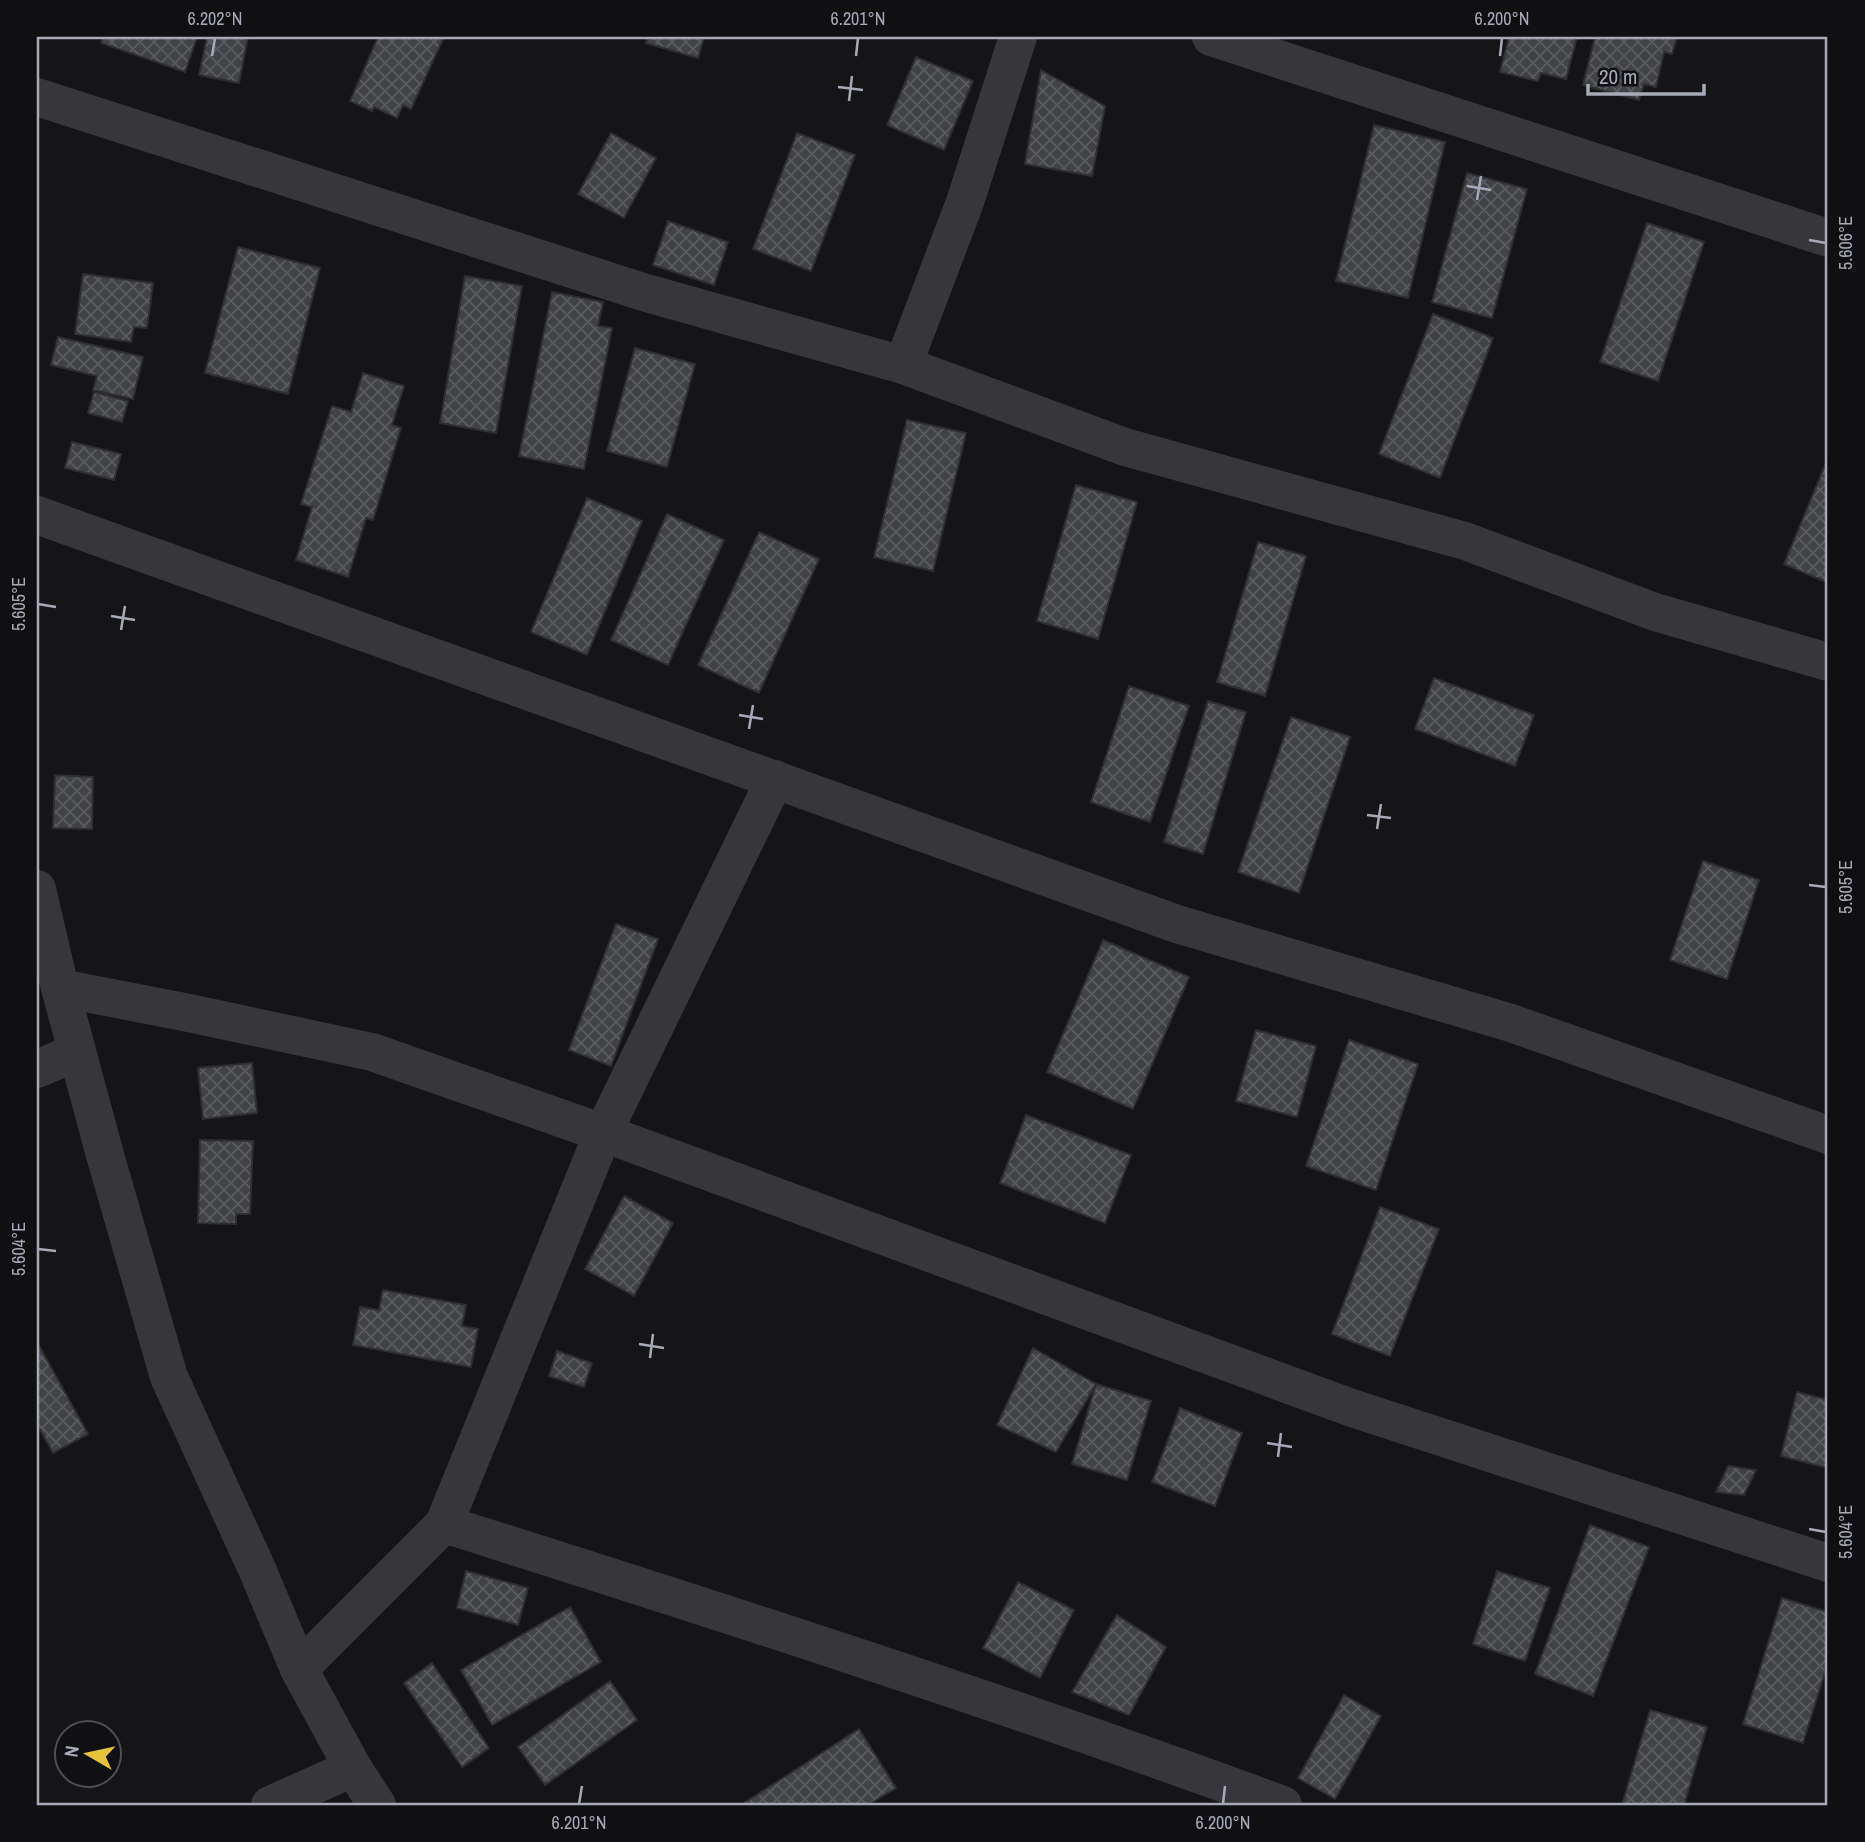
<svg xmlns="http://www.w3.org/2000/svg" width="1865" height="1842" font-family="'Archivo Narrow',sans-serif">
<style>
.building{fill:url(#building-cross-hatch);stroke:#2f2f32;stroke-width:2}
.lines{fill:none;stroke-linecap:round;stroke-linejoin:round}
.minor{stroke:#36363b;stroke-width:38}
.tertiary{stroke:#36363b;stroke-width:38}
.ticks{fill:none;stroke:#a7aab6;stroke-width:2.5}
.neatline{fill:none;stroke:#a7aab6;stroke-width:2.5}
.ticks-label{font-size:18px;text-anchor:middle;fill:#a7aab6}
</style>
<defs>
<pattern id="building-cross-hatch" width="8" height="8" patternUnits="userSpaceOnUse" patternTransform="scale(1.75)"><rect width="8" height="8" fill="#414246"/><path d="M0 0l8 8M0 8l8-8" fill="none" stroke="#5a5b5e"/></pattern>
</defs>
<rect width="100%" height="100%" fill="#151517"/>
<g class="building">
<path d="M103 37H197L185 72 101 43Z"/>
<path d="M207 37H248L239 83 199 75Z"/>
<path d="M378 37H444L411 109 403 105 397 118 374 107 372 111 350 101Z"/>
<path d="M648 37H704L698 58 646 43Z"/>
<path d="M1509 37H1577L1566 79 1541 73 1538 81 1500 72Z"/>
<path d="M1595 37H1677L1672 54 1664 52 1656 87 1644 84 1639 100 1583 85Z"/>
<path d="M916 57 973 81 944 150 887 125Z"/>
<path d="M1041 70 1105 106 1092 176 1025 164Z"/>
<path d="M1374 125 1445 142 1408 298 1336 281Z"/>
<path d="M611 133 656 158 624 218 578 194Z"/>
<path d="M797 133 855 155 811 271 753 249Z"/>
<path d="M1467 173 1527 189 1492 318 1432 302Z"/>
<path d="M668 221 728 242 714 285 653 265Z"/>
<path d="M1647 223 1704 242 1658 381 1600 362Z"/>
<path d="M238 247 320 268 288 394 205 373Z"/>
<path d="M83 274 153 283 147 328 134 327 131 342 75 334Z"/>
<path d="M465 276 522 286 496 433 440 423Z"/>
<path d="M552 292 603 302 598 326 612 328 584 469 519 456Z"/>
<path d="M1433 314 1493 338 1440 478 1379 454Z"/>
<path d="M58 337 143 357 133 399 93 390 97 376 51 365Z"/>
<path d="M635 348 695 364 667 467 607 451Z"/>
<path d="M363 373 404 386 392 425 401 428 373 520 366 518 348 577 296 560 312 507 301 504 332 406 351 412Z"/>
<path d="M94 392 128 401 122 422 88 413Z"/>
<path d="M907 420 966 433 933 571 874 557Z"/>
<path d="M72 442 121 454 114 480 65 468Z"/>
<path d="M1828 458V583L1784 564Z"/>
<path d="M1076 485 1137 502 1098 639 1037 621Z"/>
<path d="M587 498 642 521 587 655 531 632Z"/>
<path d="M667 514 724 540 668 665 611 640Z"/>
<path d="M759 532 819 559 759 693 698 665Z"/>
<path d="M1258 542 1306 556 1265 696 1217 682Z"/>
<path d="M1434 678 1534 715 1515 766 1415 729Z"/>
<path d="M1129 686 1189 706 1150 822 1091 802Z"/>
<path d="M1208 701 1246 712 1203 854 1164 842Z"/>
<path d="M1291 717 1350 737 1299 893 1238 872Z"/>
<path d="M55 775 93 777 92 829 53 828Z"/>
<path d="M1703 861 1759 880 1727 979 1670 960Z"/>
<path d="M616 924 658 939 611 1066 569 1050Z"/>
<path d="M1103 940 1189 977 1133 1109 1047 1072Z"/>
<path d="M1256 1030 1316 1046 1297 1117 1236 1101Z"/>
<path d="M1349 1040 1418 1064 1376 1190 1306 1166Z"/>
<path d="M252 1063 257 1113 203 1119 198 1068Z"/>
<path d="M1026 1115 1131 1155 1105 1223 1000 1183Z"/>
<path d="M200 1140 253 1141 250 1214H236V1224L198 1223Z"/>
<path d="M624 1196 673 1223 634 1296 585 1269Z"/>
<path d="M1380 1207 1439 1229 1390 1356 1332 1334Z"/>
<path d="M383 1290 466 1305 462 1326 478 1329 471 1367 353 1345 360 1307 379 1310Z"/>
<path d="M37 1342 88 1434 53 1453 37 1424Z"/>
<path d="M1033 1348 1096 1384 1056 1452 997 1425Z"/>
<path d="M557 1351 592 1363 584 1387 549 1376Z"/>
<path d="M1096 1384 1151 1401 1127 1480 1072 1464Z"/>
<path d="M1797 1392 1828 1400V1468L1781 1456Z"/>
<path d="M1180 1408 1242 1433 1215 1506 1152 1482Z"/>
<path d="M1728 1466 1756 1470 1744 1495 1716 1492Z"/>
<path d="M1590 1525 1649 1547 1593 1696 1535 1674Z"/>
<path d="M466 1571 528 1588 518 1625 457 1608Z"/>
<path d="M1497 1571 1550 1588 1525 1661 1473 1644Z"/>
<path d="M1018 1582 1074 1610 1040 1678 983 1648Z"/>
<path d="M1782 1598 1828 1612V1662L1803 1743 1743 1724Z"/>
<path d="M570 1607 601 1662 492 1725 461 1670Z"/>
<path d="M1117 1615 1166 1647 1129 1715 1072 1692Z"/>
<path d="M432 1663 489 1748 462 1767 404 1683Z"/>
<path d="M610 1681 637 1720 545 1785 518 1747Z"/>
<path d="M1344 1695 1381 1716 1335 1799 1298 1778Z"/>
<path d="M1650 1710 1707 1727 1684 1805H1622Z"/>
<path d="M859 1729 896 1788 868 1805H741Z"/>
</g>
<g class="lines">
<g class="minor">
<path d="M1211 37 1828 238"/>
<path d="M37 97 643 292 903 365 1125 447 1465 541 1655 612 1828 662"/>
<path d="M903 365 965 202 1018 37"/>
<path d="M37 515 1177 924 1511 1023 1828 1135"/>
<path d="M775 779 603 1133 1352 1408 1828 1563"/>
<path d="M60 988 189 1013 372 1052 603 1133 444 1524"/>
<path d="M37 1069 77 1052"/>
<path d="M299 1669 444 1524C725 1613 1006 1703 1283 1805"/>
<path d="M270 1805 353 1768"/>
</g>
<path class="tertiary" d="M37 889 60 988 105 1155 169 1377 257 1569 299 1669 353 1768 377 1805"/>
</g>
<path class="ticks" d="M212 56 215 38M856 56 858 38M1500 56 1502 38M838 87 863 90M849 101 852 76M1467 186 1491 190M1477 200 1481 176M1809 240 1826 243M38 604 56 607M111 616 135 620M121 630 125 606M739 715 763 719M749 729 753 705M1367 815 1391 818M1377 829 1381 804M1809 885 1826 887M38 1249 56 1251M639 1344 664 1348M650 1358 653 1334M1267 1443 1292 1447M1278 1457 1281 1433M1809 1529 1826 1532M579 1804 582 1786M1223 1804 1225 1786"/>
<rect width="1865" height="1842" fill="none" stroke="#101012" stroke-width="77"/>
<g transform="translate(88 1754) rotate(279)"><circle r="33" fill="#101012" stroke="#4c4e54" stroke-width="2"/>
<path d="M0-5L12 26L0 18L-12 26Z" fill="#e7c33c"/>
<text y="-10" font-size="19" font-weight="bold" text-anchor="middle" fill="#a7aab6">N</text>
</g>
<path d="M1588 84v10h116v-10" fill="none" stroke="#a7aab6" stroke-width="3.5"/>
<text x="1599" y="84" font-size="21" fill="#a7aab6" stroke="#101012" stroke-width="5" paint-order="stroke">20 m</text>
<rect x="38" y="38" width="1788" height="1766" class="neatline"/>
<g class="ticks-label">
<text x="215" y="25">6.202°N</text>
<text x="858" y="25">6.201°N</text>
<text x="1502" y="25">6.200°N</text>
<text transform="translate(1846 243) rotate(-90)" y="6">5.606°E</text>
<text transform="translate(19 604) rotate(-90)" y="6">5.605°E</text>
<text transform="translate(1846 887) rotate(-90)" y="6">5.605°E</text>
<text transform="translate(19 1249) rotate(-90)" y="6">5.604°E</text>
<text transform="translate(1846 1532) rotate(-90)" y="6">5.604°E</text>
<text x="579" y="1829">6.201°N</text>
<text x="1223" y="1829">6.200°N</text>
</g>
</svg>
